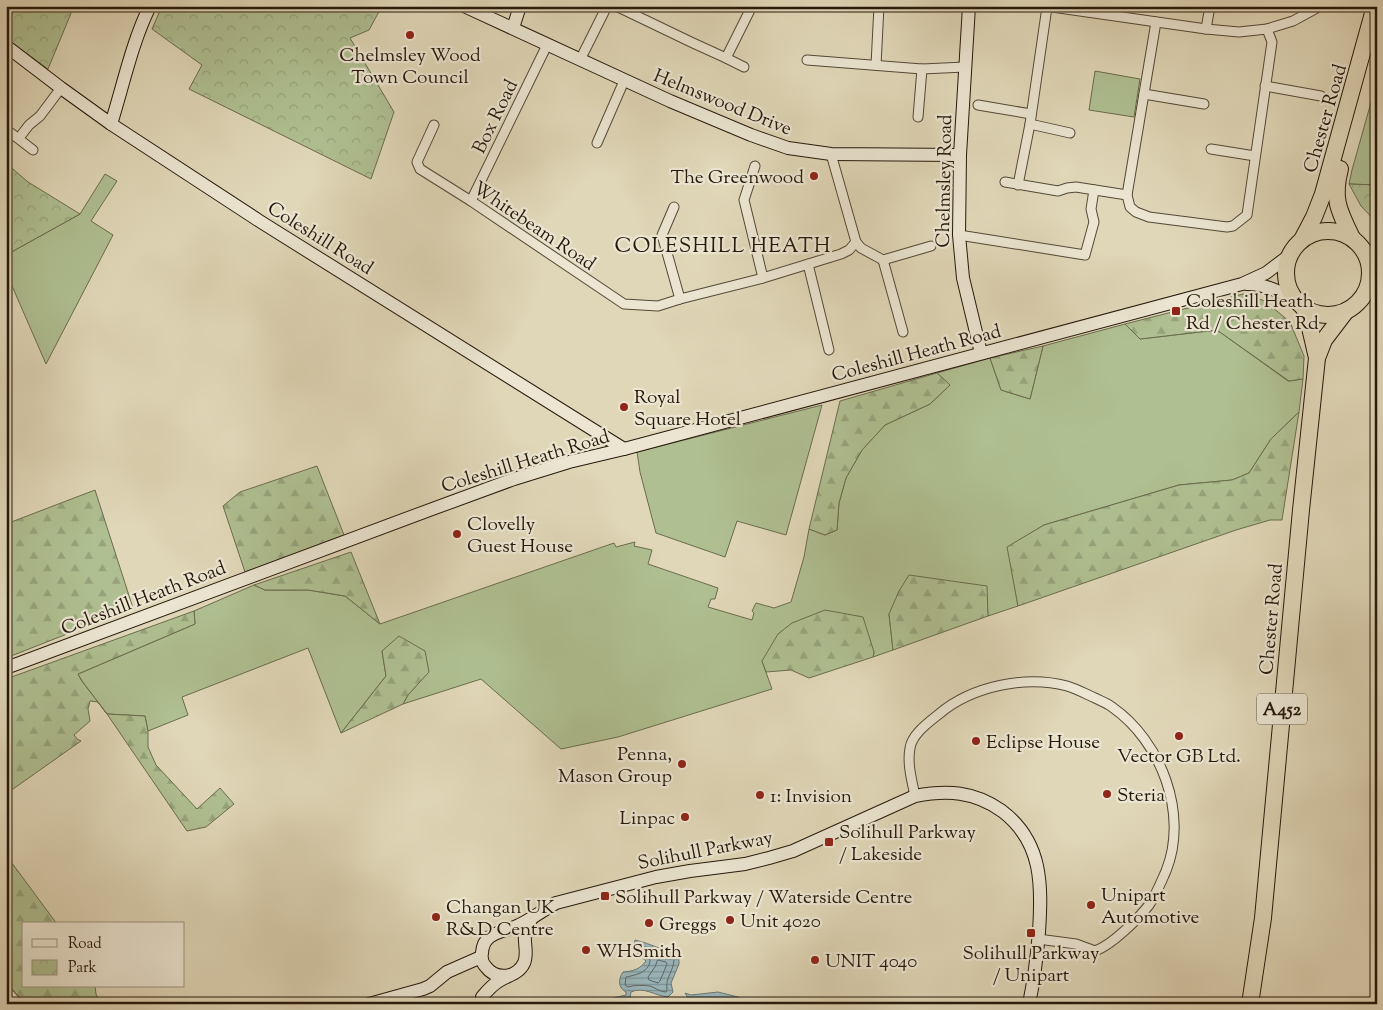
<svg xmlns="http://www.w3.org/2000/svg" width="1383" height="1010" font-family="'Sorts Mill Goudy',serif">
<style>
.green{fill:#afbf91;stroke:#6a6c4e}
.forest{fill:url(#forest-firs);stroke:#6a6c4e}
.park{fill:url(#park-crowns);stroke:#6a6c4e}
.water{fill:url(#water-rules);stroke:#6c7775}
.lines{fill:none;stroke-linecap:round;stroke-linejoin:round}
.shore{stroke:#606763;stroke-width:1}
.street-casing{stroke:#544836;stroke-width:11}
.secondary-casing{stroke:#26180b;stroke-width:14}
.highway-casing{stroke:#26180b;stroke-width:18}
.street{stroke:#ebe5d1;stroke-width:9}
.secondary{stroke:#ebe5d1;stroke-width:12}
.highway{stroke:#e0d7b8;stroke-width:16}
.poi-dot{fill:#8f2418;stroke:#ebe5d1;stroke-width:2}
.labels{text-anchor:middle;stroke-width:4.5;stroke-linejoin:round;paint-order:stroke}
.shield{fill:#ebe5d1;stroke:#615646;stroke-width:1}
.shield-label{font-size:18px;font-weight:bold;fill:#26180b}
.poi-label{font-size:19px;fill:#26180b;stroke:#ebe5d1;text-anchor:start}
.street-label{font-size:19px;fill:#26180b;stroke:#ebe5d1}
.quarter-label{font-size:21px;letter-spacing:1px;fill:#26180b;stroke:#ebe5d1}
</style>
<defs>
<pattern id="forest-firs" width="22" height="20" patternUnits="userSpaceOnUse" patternTransform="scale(1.25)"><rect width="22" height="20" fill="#afbf91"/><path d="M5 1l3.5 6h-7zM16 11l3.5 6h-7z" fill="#96a37c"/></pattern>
<pattern id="park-crowns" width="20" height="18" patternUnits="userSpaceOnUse" patternTransform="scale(1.25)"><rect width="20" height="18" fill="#afbf91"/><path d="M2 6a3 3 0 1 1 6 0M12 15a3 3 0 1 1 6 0" fill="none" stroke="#96a37c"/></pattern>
<pattern id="water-rules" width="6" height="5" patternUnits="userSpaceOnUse" patternTransform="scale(1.25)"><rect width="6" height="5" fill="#9ab6bb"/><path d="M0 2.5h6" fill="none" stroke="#7d9396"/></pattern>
</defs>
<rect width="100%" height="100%" fill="#e0d7b8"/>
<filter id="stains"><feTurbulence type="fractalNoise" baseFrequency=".004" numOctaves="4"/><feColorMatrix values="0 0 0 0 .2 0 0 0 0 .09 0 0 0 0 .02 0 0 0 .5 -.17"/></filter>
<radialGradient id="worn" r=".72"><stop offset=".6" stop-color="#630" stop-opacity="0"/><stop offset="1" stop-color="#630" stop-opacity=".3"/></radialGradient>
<g class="green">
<path d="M1095 71 1140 79 1134 117 1089 110Z"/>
<path d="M1377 81V185L1349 184 1352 170Z"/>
<path d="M105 174 117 181 91 221 113 235 46 364 6 272V255L80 214Z"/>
<path d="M1125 324 1140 339 1217 330 1288 381 1303 379 1299 412 1271 439 1249 473 1232 480 1179 485 1044 525 1008 547 1018 606 988 616 986 586 889 614 893 650 873 657 874 652 762 661 772 689 618 737 561 749 481 679 403 704 408 695 429 671 382 651 386 676 341 733 308 648 182 697 188 715 148 731 145 716 107 714 82 681 78 674 195 624 194 611 254 585 265 590H308L345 596 380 624 614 543 616 547 635 542 634 546 652 550 648 564 718 588 715 599H711L708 607 752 620 754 613 752 611 756 603 774 608 791 602 804 557 809 529 825 535 837 530 839 503 846 478 862 450 885 425 930 404 950 385 937 373 990 358 1001 390 1030 399 1043 346Z"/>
<path d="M822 405 786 535 737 521 725 557 656 533 640 472 637 452Z"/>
</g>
<g class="forest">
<path d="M1243 294 1265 301 1290 322 1304 356 1303 379 1289 381 1217 330 1140 339 1125 324Z"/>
<path d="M1043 346 1030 399 1001 390 990 358Z"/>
<path d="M937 373 950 385 930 404 885 425 862 450 846 478 839 503 837 530 825 535 809 529 840 401Z"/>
<path d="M1299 412 1282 520H1270L1236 530 1018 606 1007 547 1044 525 1179 485 1232 480 1249 473 1271 439Z"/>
<path d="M317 466 344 535 245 572 223 506 240 492Z"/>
<path d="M95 490 133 608 6 658V524Z"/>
<path d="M351 552 380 624 345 596 308 590H265L254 585Z"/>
<path d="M909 575 987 586 988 616 893 650 889 614 899 591Z"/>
<path d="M825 610 863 617 874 652 873 657 809 678 791 670 766 672 762 661 778 634 792 623Z"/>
<path d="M194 611 195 624 78 674 81 680 107 714 145 716 148 731V747L156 765 197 809 220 788 234 804 206 827 187 831 107 714 98 702 90 701 88 709 90 721 74 735 77 739 81 741 6 794V679Z"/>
<path d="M399 636 425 651 429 672 408 695 403 704 341 733 386 676 382 651Z"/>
<path d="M6 855 57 924H24V986H95L96 994 101 1004H24L6 982Z"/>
</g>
<g class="park">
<path d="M6 6H74L48 69 6 38Z"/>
<path d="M162 6H382L369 30 350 38 394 112 371 179 189 89 202 65 152 29Z"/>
<path d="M6 163 28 182 80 214 6 255Z"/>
<path d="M1349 184 1377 185V223L1361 206Z"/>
</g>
<g class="water">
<path d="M635 940C644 942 651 945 659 948 667 950 673 952 679 956V964L671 983 673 992 668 997C656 996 643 986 631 992L630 997 635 1001 636 1004H605L613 998 626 995V992C618 988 618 979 623 972 634 971 640 969 646 961L633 950Z"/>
<path d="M718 992 738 997 749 1004H700L688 998 685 993 691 995Z"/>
</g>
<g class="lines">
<g class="shore">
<path d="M644 948H647L655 952 674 959C674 971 665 977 667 990L666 992C660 992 656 988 650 986 643 985 634 985 628 987L625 985 626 977C636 975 651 972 650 958L643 951Z"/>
<path d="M658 960 666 962 667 964 660 981 658 983 649 980 648 977 655 967Z"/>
</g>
<defs>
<g id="street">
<path d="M616 6 693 43 726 58 752 6"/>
<path d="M1045 6 1206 29 1239 32 1267 29 1293 21 1315 9 1319 6"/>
<path d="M1156 22 1127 195 1130 207 1136 212 1149 217 1227 227 1233 226 1247 215 1272 42 1267 29"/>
<path d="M1206 29 1210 6"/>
<path d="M726 58 744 67"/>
<path d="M580 60 607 6"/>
<path d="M807 60 922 69 965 67"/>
<path d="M876 65 879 6"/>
<path d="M1265 86 1321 96"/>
<path d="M1144 94 1204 104"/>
<path d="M978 105 1031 114"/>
<path d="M918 117 922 69"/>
<path d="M1030 124 1070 133"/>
<path d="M434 125 417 162 420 169 471 201 624 304 658 306 680 299 763 278 841 254 849 250 856 242 861 248 883 260 931 246"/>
<path d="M11 133 33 150"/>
<path d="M19 138 29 125 40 116 61 88"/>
<path d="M597 143 624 81"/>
<path d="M1211 149 1255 156"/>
<path d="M831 154 856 242"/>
<path d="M755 166 744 200 763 278"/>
<path d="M1005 182 1058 191 1067 188 1076 187 1127 195"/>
<path d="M1018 185 1030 124 1047 7"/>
<path d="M471 201 547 45"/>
<path d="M674 207 662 235 680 299"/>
<path d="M959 235 1085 255 1094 222 1091 209 1094 190"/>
<path d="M883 260 903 332"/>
<path d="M808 264 829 350"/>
<path d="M915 796C912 781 907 764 910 748 912 734 929 722 939 714 972 686 1026 675 1067 686 1077 689 1086 694 1095 698 1101 701 1107 703 1112 707 1161 741 1189 814 1166 871 1161 882 1156 895 1149 905 1138 919 1112 945 1095 951L1076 944 1038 939"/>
<path d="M6 990 18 1004"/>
</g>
<g id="secondary">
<path d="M464 6 670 101 751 135 788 148 831 154 960 155"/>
<path d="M969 6 960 155 959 235 963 278 981 353"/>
<path d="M513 28 520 6"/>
<path d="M6 46 61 88 111 124 261 222 624 449"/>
<path d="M111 124C123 86 132 42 150 6"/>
<path d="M1362 248 1377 258"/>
<path d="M1247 284C1266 284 1281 292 1298 302"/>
<path d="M1366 290 1377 282"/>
<path d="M6 668 435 508 514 479 569 462 624 449 1242 284 1266 273 1290 255"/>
<path d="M510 975C501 977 492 975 486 967 482 963 481 958 482 953 483 931 504 933 519 925 532 919 543 910 556 903L656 877 690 871 745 864 769 858 793 851 915 796C947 790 974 791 1002 811 1043 842 1042 886 1039 932 1037 956 1034 980 1029 1004"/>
<path d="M482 997C487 991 492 985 499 981 508 975 519 974 524 963 529 952 522 940 526 928 527 925 530 921 532 918"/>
<path d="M369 1004 423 989 430 986 447 972 481 957"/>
</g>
<g id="highway">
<path d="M1340 169C1332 199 1339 211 1352 238"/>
<circle cx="1328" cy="273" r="42"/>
<path d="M1303 238 1314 217 1323 194 1375 6"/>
<path d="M1303 306 1308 319 1317 358"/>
<path d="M1250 1004 1263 918 1301 510 1317 358 1324 340 1346 311"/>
</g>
</defs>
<use href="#street" class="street-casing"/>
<use href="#secondary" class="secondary-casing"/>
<use href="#highway" class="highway-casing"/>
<use href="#street" class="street"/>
<use href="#secondary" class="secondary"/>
<use href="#highway" class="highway"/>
</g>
<g class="poi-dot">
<circle cx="410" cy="35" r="5"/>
<circle cx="814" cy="176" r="5"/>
<rect x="1171" y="306" width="10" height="10" rx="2.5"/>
<circle cx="624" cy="407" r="5"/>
<circle cx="457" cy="534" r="5"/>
<circle cx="1179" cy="736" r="5"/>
<circle cx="976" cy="741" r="5"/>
<circle cx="682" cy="764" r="5"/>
<circle cx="1107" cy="794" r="5"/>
<circle cx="760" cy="795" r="5"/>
<circle cx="685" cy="817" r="5"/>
<rect x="824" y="837" width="10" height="10" rx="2.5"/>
<rect x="600" y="891" width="10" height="10" rx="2.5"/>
<circle cx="1091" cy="905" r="5"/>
<circle cx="436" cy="917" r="5"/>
<circle cx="730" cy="920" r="5"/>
<circle cx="649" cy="923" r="5"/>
<rect x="1026" y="928" width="10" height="10" rx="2.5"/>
<circle cx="586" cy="950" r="5"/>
<circle cx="815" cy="960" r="5"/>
</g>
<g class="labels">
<rect class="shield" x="1257" y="693.5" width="50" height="31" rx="4"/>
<g class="shield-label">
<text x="1282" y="715">A452</text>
</g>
<g class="poi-label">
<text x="410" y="61" text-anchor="middle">Chelmsley Wood<tspan x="410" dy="22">Town Council</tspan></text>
<text x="804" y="183" text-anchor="end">The Greenwood</text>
<text x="1186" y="307">Coleshill Heath<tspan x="1186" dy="22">Rd / Chester Rd</tspan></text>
<text x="634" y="403">Royal<tspan x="634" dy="22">Square Hotel</tspan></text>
<text x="467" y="530">Clovelly<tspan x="467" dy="22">Guest House</tspan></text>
<text x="986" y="748">Eclipse House</text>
<text x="672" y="760" text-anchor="end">Penna,<tspan x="672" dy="22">Mason Group</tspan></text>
<text x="1179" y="762" text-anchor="middle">Vector GB Ltd.</text>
<text x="1117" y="801">Steria</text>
<text x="770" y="802">1: Invision</text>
<text x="675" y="824" text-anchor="end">Linpac</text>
<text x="839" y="838">Solihull Parkway<tspan x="839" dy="22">/ Lakeside</tspan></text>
<text x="1101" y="901">Unipart<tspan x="1101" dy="22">Automotive</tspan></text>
<text x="615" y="903">Solihull Parkway / Waterside Centre</text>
<text x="446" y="913">Changan UK<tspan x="446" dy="22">R&amp;D Centre</tspan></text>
<text x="740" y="927">Unit 4020</text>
<text x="659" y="930">Greggs</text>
<text x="596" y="957">WHSmith</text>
<text x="1031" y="959" text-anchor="middle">Solihull Parkway<tspan x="1031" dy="22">/ Unipart</tspan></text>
<text x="825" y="967">UNIT 4040</text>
</g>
<g class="street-label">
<text transform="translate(723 101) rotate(22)" y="7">Helmswood Drive</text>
<text transform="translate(494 116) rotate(-64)" y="7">Box Road</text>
<text transform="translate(1324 118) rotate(-74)" y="7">Chester Road</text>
<text transform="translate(943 181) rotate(-89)" y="7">Chelmsley Road</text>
<text transform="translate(535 225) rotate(34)" y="7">Whitebeam Road</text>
<text transform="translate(321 237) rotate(32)" y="7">Coleshill Road</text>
<text transform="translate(916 352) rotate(-15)" y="7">Coleshill Heath Road</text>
<text transform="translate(525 460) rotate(-17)" y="7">Coleshill Heath Road</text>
<text transform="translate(143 597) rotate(-21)" y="7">Coleshill Heath Road</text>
<text transform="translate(1270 619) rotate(-85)" y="7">Chester Road</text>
<text transform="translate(705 849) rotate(-11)" y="7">Solihull Parkway</text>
</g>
<g class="quarter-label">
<text x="723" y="252">COLESHILL HEATH</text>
</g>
</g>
<rect width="1383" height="1010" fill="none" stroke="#e0d7b8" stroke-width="25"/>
<rect x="8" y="8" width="1368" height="995" fill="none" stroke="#26180b" stroke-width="2.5"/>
<rect x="12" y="12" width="1358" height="985" fill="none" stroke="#26180b"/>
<rect x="22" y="922" width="162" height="65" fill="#ebe5d1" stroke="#9c9382"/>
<rect x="32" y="939" width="25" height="8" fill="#ebe5d1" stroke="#9c9382"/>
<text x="68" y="948" font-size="15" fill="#26180b">Road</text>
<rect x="32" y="960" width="25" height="15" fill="url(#park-crowns)" stroke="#9c9382"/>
<text x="68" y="972" font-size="15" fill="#26180b">Park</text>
<rect width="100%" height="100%" filter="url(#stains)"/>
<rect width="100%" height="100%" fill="url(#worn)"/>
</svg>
